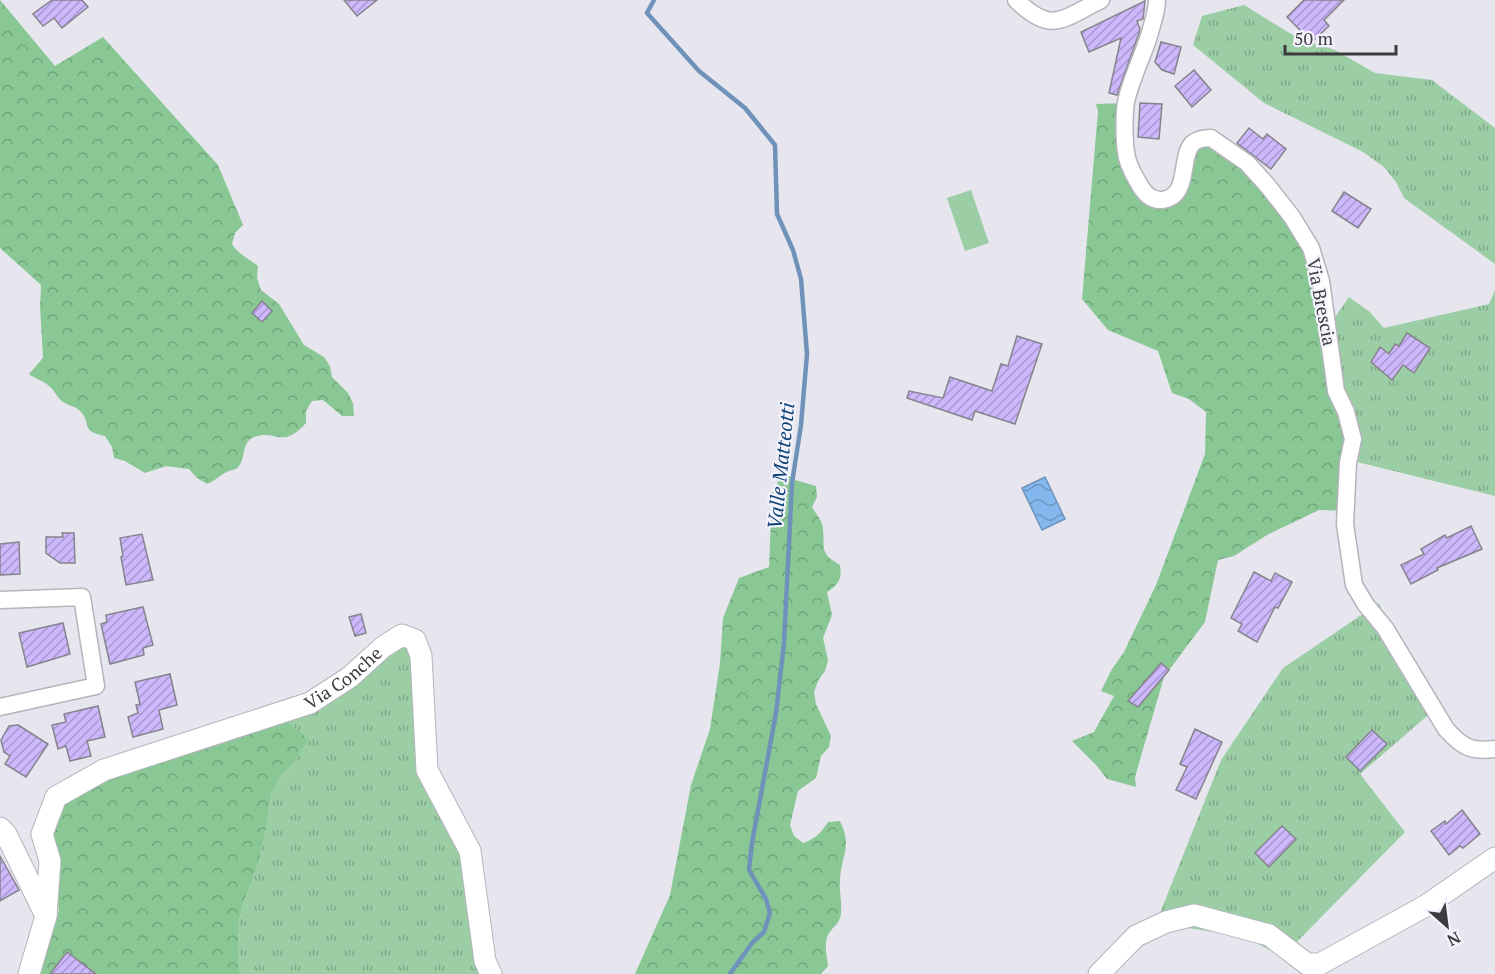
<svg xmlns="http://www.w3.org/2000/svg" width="1495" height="974" font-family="'PT Serif',serif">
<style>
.grass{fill:url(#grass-tufts)}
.forest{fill:url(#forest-crowns)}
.pitch{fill:#9ccea5}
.water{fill:url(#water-waves);stroke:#6e92ba;stroke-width:1.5}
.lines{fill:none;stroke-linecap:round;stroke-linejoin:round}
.stream{stroke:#6e92ba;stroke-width:4.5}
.building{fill:url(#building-hatch);stroke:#85838b;stroke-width:1.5}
.minor-casing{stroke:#b4b4bc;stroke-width:19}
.tertiary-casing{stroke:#b4b4bc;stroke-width:23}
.minor{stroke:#fff;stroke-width:16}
.tertiary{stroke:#fff;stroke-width:21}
.labels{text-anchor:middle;stroke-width:4.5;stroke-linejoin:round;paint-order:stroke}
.street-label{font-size:18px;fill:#3c3c3f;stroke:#f4f3fd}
.water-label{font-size:20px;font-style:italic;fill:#0c4375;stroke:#f4f3fd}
</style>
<defs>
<pattern id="grass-tufts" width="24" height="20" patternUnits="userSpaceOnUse" patternTransform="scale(1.5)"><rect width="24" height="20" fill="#9ccea5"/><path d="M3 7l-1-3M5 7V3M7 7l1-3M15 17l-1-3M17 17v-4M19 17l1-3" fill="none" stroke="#80a888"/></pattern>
<pattern id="forest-crowns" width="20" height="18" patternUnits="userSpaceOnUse" patternTransform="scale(1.5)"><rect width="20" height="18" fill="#89c895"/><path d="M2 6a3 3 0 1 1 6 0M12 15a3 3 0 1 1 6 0" fill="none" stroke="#71a47b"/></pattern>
<pattern id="water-waves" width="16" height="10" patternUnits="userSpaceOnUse" patternTransform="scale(1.5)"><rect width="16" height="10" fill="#84b7ee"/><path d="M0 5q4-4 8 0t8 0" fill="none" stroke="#6d96c2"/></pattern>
<pattern id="building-hatch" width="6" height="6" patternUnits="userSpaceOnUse" patternTransform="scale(1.5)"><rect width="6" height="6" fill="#cdb8fd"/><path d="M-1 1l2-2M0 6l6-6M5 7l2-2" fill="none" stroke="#a897ce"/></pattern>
</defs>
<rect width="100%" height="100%" fill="#e7e6ef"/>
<g class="grass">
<path d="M1244 5 1296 37 1335 50 1375 73 1432 80 1495 128V264L1404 198 1396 182 1384 167 1363 152 1264 103 1193 45 1202 16Z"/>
<path d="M1495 290V496L1349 460 1328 327 1349 297 1370 312 1384 328 1489 304Z"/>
<path d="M1379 603 1395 646 1434 710 1360 774 1405 832 1282 957 1246 937 1156 923 1221 760 1283 668Z"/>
<path d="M396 642 414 649 427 756 463 854 482 974H240L238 948V925L243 904 256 871 263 846 272 792 280 777 292 765 275 715Z"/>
</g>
<g class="forest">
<path d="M0 0 55 66 103 37 218 165 243 225 235 233 232 244C239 255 248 258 258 266L257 278 261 290 279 304 304 345 324 357 330 366 332 377 348 393 353 403 354 416H342L323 400 312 401 306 411V423C282 450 277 429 254 437 240 443 247 461 236 469 234 470 230 470 227 472 220 475 215 481 207 484L197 478 189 469 166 466 145 473 125 461 114 458 112 447 105 436C80 431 92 425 81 412 76 406 71 407 65 403 58 400 55 391 49 386 44 381 35 379 29 374L43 358 40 307 41 285 0 248Z"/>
<path d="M1126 103 1134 175 1164 200 1202 139 1247 163 1311 248 1349 460 1347 511 1319 510 1267 535 1234 556 1218 560 1205 622 1164 677 1135 777 1136 787 1107 779 1096 765 1072 741 1094 732 1114 696 1101 691 1112 669 1124 652 1156 585 1205 454 1206 412 1189 399 1172 393 1158 351 1108 330 1082 299 1098 111 1096 104Z"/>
<path d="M783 472 795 480 816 486 817 497 812 507C816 514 823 521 823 529 825 549 819 553 840 565 842 579 839 584 827 592L832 615 823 638 828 660 825 671 818 681 814 692 816 704 831 736 829 747 821 756 816 778 798 791 790 825 794 836 803 843C815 839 821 833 828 822L840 821C853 848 841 854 840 880 839 891 842 902 841 913 840 923 834 926 829 933 823 943 827 955 828 966L821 974H635L670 895 691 785 710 729 720 663 723 618 739 578 769 567 772 494Z"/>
<path d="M275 715 303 734 307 742 292 765 280 777 272 792 263 846 256 871 243 904 238 925V948L240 974H36L59 910 44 839 58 791Z"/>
</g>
<path class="pitch" d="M971 190 989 243 965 251 947 198Z"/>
<path class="water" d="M1045 477 1065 519 1042 530 1022 488Z"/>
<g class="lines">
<path class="stream" d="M654 0 647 13 699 71 745 108 775 145 777 214 793 250 801 279 807 354 801 425 792 483 784 643 776 713 752 843 749 870 766 899 770 913 764 932 752 943 730 974"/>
</g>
<g class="building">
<path d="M52 0H82L88 7 62 28 54 18 43 26 33 14Z"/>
<path d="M344 0H377L357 16Z"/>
<path d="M1304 0H1344L1324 20 1329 26 1312 42 1287 17Z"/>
<path d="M1145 1 1143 19 1137 21 1140 29 1139 33 1117 95 1109 93 1121 38 1089 52 1081 32Z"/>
<path d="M1161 42 1181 47 1174 74 1162 70 1155 62Z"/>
<path d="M1194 70 1211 90 1192 107 1175 86Z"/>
<path d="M1140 103 1162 104 1159 139 1138 137Z"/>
<path d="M1249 128 1263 139 1267 134 1286 149 1271 169 1237 143Z"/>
<path d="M1344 192 1371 209 1358 228 1332 211Z"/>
<path d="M262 301 272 311 262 322 252 313Z"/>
<path d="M1407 333 1430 348 1414 373 1403 365 1392 380 1371 362 1380 347 1389 354 1395 344 1399 346Z"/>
<path d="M1017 336 1042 344 1015 424 975 411 972 420 907 398 909 391 943 398 950 377 992 391 1001 364 1008 366Z"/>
<path d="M1471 526 1482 549 1437 568 1438 570 1411 584 1401 565 1424 554 1421 549 1445 535 1447 538Z"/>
<path d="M62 533H74L75 563H60L46 553V537H63Z"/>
<path d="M142 534 153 580 126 585 121 557 123 556 120 538Z"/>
<path d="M19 542 20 574 0 575V544Z"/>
<path d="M1254 572 1271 581 1275 573 1292 582 1278 608 1275 607 1257 642 1238 631 1242 624 1231 618Z"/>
<path d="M143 607 153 645 143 648 144 655 110 664 101 624 107 622 106 615Z"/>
<path d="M361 614 366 633 355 636 349 617Z"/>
<path d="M63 623 70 654 27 667 19 633Z"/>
<path d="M1161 663 1169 670 1138 707 1128 701Z"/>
<path d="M170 674 177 705 159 710 163 729 133 737 128 717 138 713 136 705 140 704 135 682Z"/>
<path d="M98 706 105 737 87 741 91 756 70 761 66 746 58 749 52 725 66 722 64 714Z"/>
<path d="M18 725 48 744 26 777 5 764 10 756 4 752 1 740 9 726Z"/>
<path d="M1195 729 1222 742 1196 799 1176 790 1187 767 1180 764Z"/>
<path d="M1372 730 1387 744 1360 771 1346 757Z"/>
<path d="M1462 810 1480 834 1463 848 1460 846 1449 855 1431 831 1445 821 1446 824Z"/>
<path d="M1282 826 1296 839 1269 867 1255 853Z"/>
<path d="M0 856 19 890 0 901Z"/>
<path d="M67 952 96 974H50Z"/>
</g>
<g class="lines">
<defs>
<g id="minor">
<path d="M1016 0C1052 35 1062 19 1101 0"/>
<path d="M1157 0C1157 12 1152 24 1149 36 1142 58 1131 79 1126 102 1124 113 1124 141 1126 152 1127 162 1133 174 1138 182 1143 192 1150 201 1162 200 1191 197 1179 155 1193 143 1198 139 1205 138 1211 138L1247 163 1267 185 1292 217 1311 248 1321 281 1336 391 1346 412 1353 439 1348 463 1345 524 1354 585 1366 605 1385 628 1446 729C1462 747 1471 752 1495 749"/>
<path d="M0 600 82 597 96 686 0 707"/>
</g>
<g id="tertiary">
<path d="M0 828 6 834 46 916 29 974"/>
<path id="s1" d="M46 916 50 861 42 834 56 797 104 770 310 703 350 677 383 647 402 635 415 640 421 656 427 770 470 851 485 961 491 974"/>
<path d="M1099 974 1136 936 1166 922 1194 915 1269 935 1307 964H1320L1427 905 1495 858"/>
</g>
</defs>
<use href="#minor" class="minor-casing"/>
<use href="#tertiary" class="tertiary-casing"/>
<use href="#minor" class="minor"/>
<use href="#tertiary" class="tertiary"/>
</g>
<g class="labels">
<g class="street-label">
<text transform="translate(1321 302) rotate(79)" y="6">Via Brescia</text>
<text dy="6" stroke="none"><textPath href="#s1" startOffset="436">Via Conche</textPath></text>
</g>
<g class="water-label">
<text transform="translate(781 466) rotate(-84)" y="7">Valle Matteotti</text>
</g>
</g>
<g transform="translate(1447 926) rotate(152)" stroke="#f4f3fd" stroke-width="4.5" paint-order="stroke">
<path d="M0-4.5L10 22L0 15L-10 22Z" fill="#3c3c3f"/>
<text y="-9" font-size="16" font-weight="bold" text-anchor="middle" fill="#3c3c3f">N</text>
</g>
<path d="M1285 45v9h111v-9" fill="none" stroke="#3c3c3f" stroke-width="3"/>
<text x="1294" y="45" font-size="18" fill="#3c3c3f" stroke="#f4f3fd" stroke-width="4.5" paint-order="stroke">50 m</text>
</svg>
